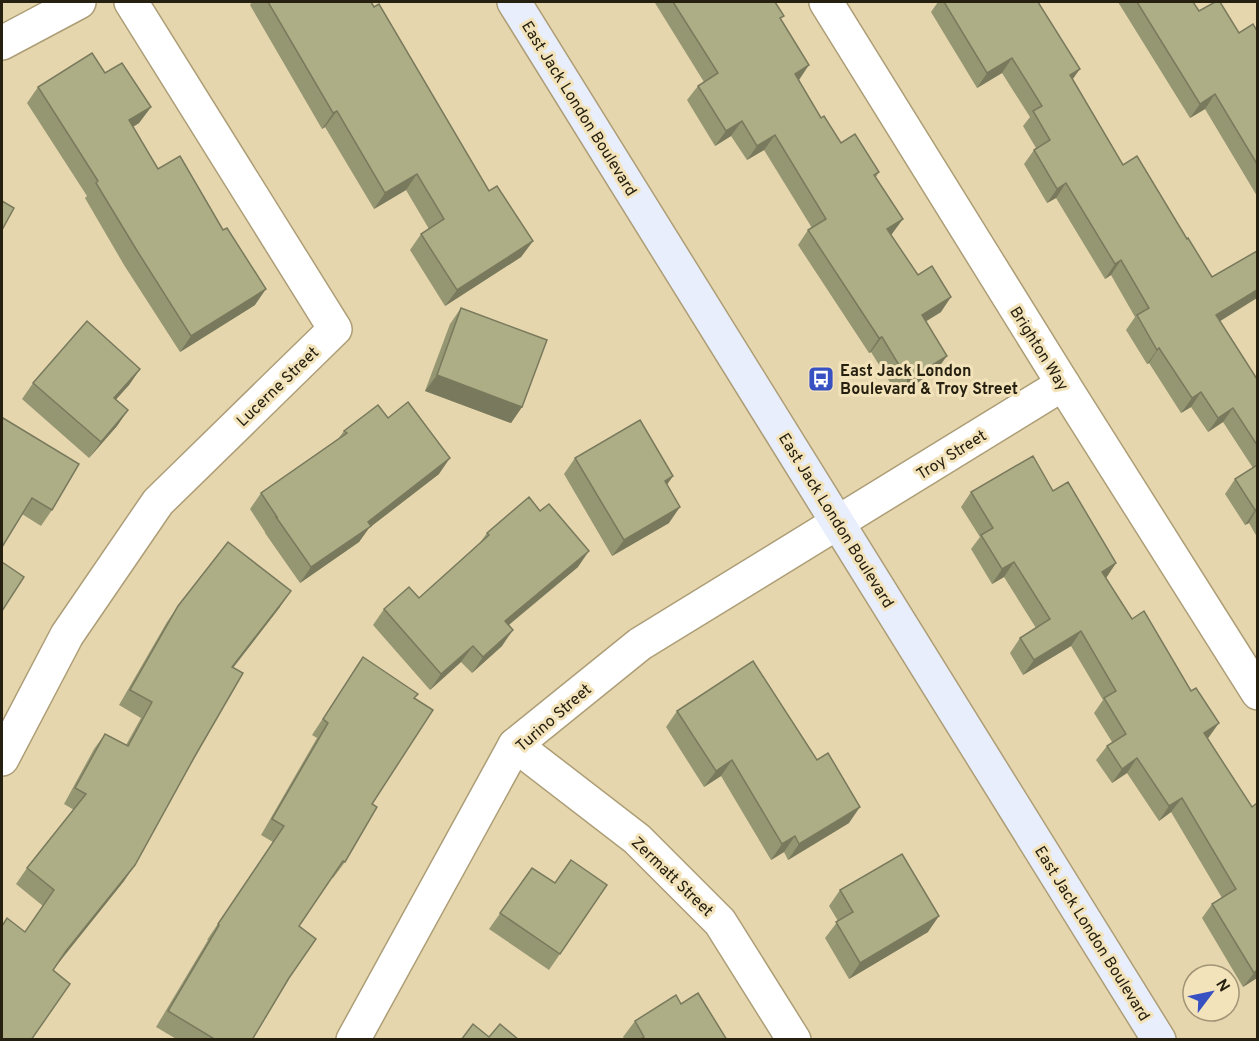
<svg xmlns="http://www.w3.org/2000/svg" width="1259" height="1041" font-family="Overpass,sans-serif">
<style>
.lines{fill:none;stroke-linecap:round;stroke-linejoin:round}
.minor-casing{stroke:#ad9e77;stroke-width:36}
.secondary-casing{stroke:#ad9e77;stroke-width:36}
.minor{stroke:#fff;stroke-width:33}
.secondary{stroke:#e8eefc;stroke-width:33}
.wall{fill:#959672}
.shaded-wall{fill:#797a5d}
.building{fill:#adae85;stroke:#797a5d;stroke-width:1.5}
.labels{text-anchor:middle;stroke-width:6;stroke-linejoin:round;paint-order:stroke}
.street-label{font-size:16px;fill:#262010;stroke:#f3e3ba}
.poi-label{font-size:16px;font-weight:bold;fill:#262010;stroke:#f3e3ba;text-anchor:start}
</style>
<rect width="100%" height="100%" fill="#e6d6ae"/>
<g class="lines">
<defs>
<g id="minor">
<path d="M826 2 1063 384 1258 693"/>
<path d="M2 43 79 2"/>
<path d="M515 745 637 839 720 922 794 1040"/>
<path d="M2 759 67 635 158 502 335 329 131 2"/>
<path d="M353 1040 515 745 640 644 1063 384"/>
</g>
<path id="secondary" d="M514 2 1159 1040"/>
</defs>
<use href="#minor" class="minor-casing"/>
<use href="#secondary" class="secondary-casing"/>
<use href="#minor" class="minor"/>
<use href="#secondary" class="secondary"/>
</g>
<g class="wall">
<path d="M252 2H371L489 191 533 241 521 257 445 306 410 250 421 234 429 229 406 190 374 209 325 127 322 129 250 5Z"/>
<path d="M656 2H730L781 19 799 80 798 81 821 118 841 143 879 172 876 177 892 234 891 235 941 312 926 321 936 371 898 395 871 352 869 353 798 245 808 230 812 228 764 150 747 160 731 136 715 146 687 100 698 86 704 82 655 3Z"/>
<path d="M938 2H1038L1073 79 1123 165 1220 321 1257 379V537L1249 523 1245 525 1225 494 1235 479 1253 468 1223 422 1208 432 1191 407 1181 413 1149 363 1147 364 1126 330 1135 317 1111 275 1105 279 1056 198 1047 203 1024 164 1034 150 1036 148 1023 126 1030 117 1002 73 977 88 931 12Z"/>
<path d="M1118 2H1193L1199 11 1239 33 1257 31V196L1205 109 1190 118Z"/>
<path d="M105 73 151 107 139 123 133 127 158 169 255 305 180 352 124 265 85 198 87 196 27 103 38 87Z"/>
<path d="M461 308 522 407 511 423 425 391 450 324Z"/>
<path d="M140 369 129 385 116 399 128 410 117 426 89 458 22 399 33 383Z"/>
<path d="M388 418 439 474 369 528 359 542 300 583 265 533V532L250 509 261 493 338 439 344 431Z"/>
<path d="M2 421 52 510 41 526 22 514Z"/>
<path d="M575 458 673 476 667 485 669 523 612 556 564 474Z"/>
<path d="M1053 491 1116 563 1106 578 1209 737 1208 738 1257 978 1243 987 1202 918 1212 904 1222 898 1171 812 1159 821 1127 773 1112 783 1096 760 1107 746 1112 742 1094 713 1103 700 1071 646 1023 675 1010 653 1020 638 1036 628 1004 577 992 584 971 549 980 537 961 507 971 492Z"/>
<path d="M487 533 578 567 509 625 502 646 472 673 461 662 430 690 373 625 384 609 419 598 479 544Z"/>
<path d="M178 606 280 607 233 668 195 756 124 881 53 970 31 1040 25 932 43 906 16 884 27 868 74 810 64 804 94 749 105 734 126 745 141 718 119 705 167 622Z"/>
<path d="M363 657 415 699 372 804 345 862 333 878 332 877 299 926 289 978 252 1040H178L156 1027 208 940H207L273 842 261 835 317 738 312 735Z"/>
<path d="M677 711 849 823 788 860 784 852 771 860 721 776 704 787 666 727Z"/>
<path d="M532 868 560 954 549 970 489 929Z"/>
<path d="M840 890 928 932 849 979 825 938 838 921 829 906Z"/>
<path d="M681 1004 727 1040H625L623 1037 635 1021Z"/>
</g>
<g class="shaded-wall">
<path d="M1012 58 1002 73 977 88 987 73Z"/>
<path d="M809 65 799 80 784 89 795 74Z"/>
<path d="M1080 69 1070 83V75Z"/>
<path d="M1215 94 1205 109 1190 118 1200 104Z"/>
<path d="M151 107 139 123 118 136 129 120Z"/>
<path d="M337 111 325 127 322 129 333 113Z"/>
<path d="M742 121 731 136 715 146 726 131Z"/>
<path d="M775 135 764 150 747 160 757 146Z"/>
<path d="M417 174 406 190 374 209 385 193Z"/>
<path d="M1066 183 1056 198 1047 203 1057 189Z"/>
<path d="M903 219 892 234 877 244 887 229Z"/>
<path d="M533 241 521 257 445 306 457 290Z"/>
<path d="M1121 260 1111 275 1105 279 1115 264Z"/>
<path d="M266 289 255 305 180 352 191 336Z"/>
<path d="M1257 290V298L1206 330 1216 315Z"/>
<path d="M951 297 941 312 912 330 922 315Z"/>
<path d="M882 337 871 352 869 353 879 338Z"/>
<path d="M1159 348 1149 363 1147 364 1157 350Z"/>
<path d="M947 356 936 371 898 395 908 380Z"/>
<path d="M140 369 129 385 103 414 114 398Z"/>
<path d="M437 375 522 407 511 423 425 391Z"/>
<path d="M1201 392 1191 407 1181 413 1192 398Z"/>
<path d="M1233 408 1223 422 1208 432 1218 418Z"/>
<path d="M128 410 117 426 89 458 101 442Z"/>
<path d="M450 458 439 474 369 528 359 542 300 583 311 567 368 522Z"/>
<path d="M673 476 661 492 665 481Z"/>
<path d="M680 507 669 523 612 556 624 540Z"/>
<path d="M1257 509 1249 523 1245 525 1255 510Z"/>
<path d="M589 551 578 567 494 637 505 621Z"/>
<path d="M1014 562 1004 577 992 584 1002 569Z"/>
<path d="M1116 563 1106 578 1102 572Z"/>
<path d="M291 591 280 607 221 683 232 667Z"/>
<path d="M513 630 502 646 472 673 483 657Z"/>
<path d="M1081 631 1071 646 1023 675 1034 660Z"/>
<path d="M473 646 461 662 430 690 441 674Z"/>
<path d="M1219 723 1209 737 1194 747 1204 733Z"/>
<path d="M1137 758 1127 773 1112 783 1122 769Z"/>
<path d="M732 760 721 776 704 787 716 771Z"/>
<path d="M1182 798 1171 812 1159 821 1169 806Z"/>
<path d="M860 807 849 823 788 860 799 844Z"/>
<path d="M795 836 784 852 771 860 782 844Z"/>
<path d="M135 865 124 881 55 967 66 951Z"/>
<path d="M939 916 928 932 849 979 860 963Z"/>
<path d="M1257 970V978L1243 987 1254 973Z"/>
</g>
<g class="building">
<path d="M268 2H371L374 7 379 4 489 191 497 186 533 241 457 290 421 234 444 219 417 174 385 193 337 111 333 113Z"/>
<path d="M673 2H775L784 16 780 18 809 65 795 74 821 118 824 116 841 143 855 134 879 172 874 175 903 219 887 229 918 275 932 266 951 297 922 315 947 356 908 380 882 337 879 338 808 230 826 219 775 135 757 146 742 121 726 131 698 86 718 73Z"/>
<path d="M944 2H1038L1080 69 1070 75 1123 165 1137 156 1187 239 1188 238 1212 277 1257 251V290L1216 315 1257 379V445L1233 408 1218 418 1201 392 1192 398 1159 348 1157 350 1137 315 1149 308 1121 260 1115 264 1066 183 1057 189 1034 150 1050 140 1033 111 1042 106 1012 58 987 73Z"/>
<path d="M1137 2H1193L1199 11 1215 2H1220L1239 33 1253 24 1257 31V164L1215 94 1200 104Z"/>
<path d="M92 53 105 73 122 63 151 107 129 120 158 169 180 156 223 230 227 228 266 289 191 336 136 249 96 183 98 181 38 87Z"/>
<path d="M2 201 14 208 2 230Z"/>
<path d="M461 308 547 340 522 407 437 375Z"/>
<path d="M87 321 140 369 114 398 128 410 101 442 33 383Z"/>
<path d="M408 402 450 458 368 522 371 526 311 567 276 517H277L261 493 347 433 344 431 378 405 388 418Z"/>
<path d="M3 418 79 464 52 510 32 498 2 547V421Z"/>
<path d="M640 420 673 476 665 481 680 507 624 540 575 458Z"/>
<path d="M1033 456 1053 491 1068 482 1116 563 1102 572 1132 619 1144 611 1191 691 1196 688 1219 723 1204 733 1252 807 1257 803V970L1254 973 1212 904 1236 889 1182 798 1169 806 1137 758 1122 769 1107 746 1126 734 1104 698 1116 691 1081 631 1034 660 1020 638 1050 619 1014 562 1002 569 981 535 993 528 971 492Z"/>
<path d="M1257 465V509L1255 510 1235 479Z"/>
<path d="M529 497 540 511 549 504 589 551 505 621 513 630 483 657 473 646 441 674 384 609 409 587 419 598 489 535 487 533Z"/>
<path d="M228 542 291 591 232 667 243 673 195 756 135 865 66 951 53 970 70 984 31 1040H2V926L7 918 25 932 54 890 27 868 86 794 75 788 105 734 128 746 152 702 130 690 178 606Z"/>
<path d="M2 562 24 577 2 611Z"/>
<path d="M363 657 418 694 414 698 433 710 372 804 377 807 345 862 343 861 299 926 316 939 289 978 252 1040H216L168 1011 219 925 218 924 284 826 272 819 328 723 323 719Z"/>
<path d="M753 661 817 760 828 753 860 807 799 844 795 836 782 844 732 760 716 771 677 711Z"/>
<path d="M902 854 939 916 860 963 836 922 853 912 840 890Z"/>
<path d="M571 860 607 885 560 954 500 913 532 868 555 883Z"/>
<path d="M698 993 727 1040H639L644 1037 635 1021 676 995 681 1004Z"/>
<path d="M473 1024 489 1037 500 1024 519 1040H461Z"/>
</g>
<defs>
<symbol id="bus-square" viewBox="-11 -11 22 22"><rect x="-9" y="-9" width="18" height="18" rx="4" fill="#3750c2" stroke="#f3e3ba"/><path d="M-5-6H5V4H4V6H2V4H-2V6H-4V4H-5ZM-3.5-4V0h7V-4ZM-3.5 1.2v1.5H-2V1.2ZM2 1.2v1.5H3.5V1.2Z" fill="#fff"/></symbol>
</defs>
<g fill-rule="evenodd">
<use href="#bus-square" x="806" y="364" width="30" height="30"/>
</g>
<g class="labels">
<g class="street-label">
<text transform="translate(580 108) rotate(58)" y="6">East Jack London Boulevard</text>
<text transform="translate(1040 348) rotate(58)" y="6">Brighton Way</text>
<text transform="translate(277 386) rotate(-44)" y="6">Lucerne Street</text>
<text transform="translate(951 454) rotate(-32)" y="6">Troy Street</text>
<text transform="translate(837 520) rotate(58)" y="6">East Jack London Boulevard</text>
<text transform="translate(553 717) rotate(-41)" y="6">Turino Street</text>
<text transform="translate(673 876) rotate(44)" y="6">Zermatt Street</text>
<text transform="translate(1093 933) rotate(58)" y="6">East Jack London Boulevard</text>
</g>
<g class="poi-label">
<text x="840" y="376">East Jack London<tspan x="840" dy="18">Boulevard &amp; Troy Street</tspan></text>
</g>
</g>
<rect width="1259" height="1041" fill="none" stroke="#262010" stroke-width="6"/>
<g transform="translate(1211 993) rotate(58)"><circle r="28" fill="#f3e3ba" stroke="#a19576" stroke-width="1.5"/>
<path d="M0-4.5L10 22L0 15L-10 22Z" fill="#3750c2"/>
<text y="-9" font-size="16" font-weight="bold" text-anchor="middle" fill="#262010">N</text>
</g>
</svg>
